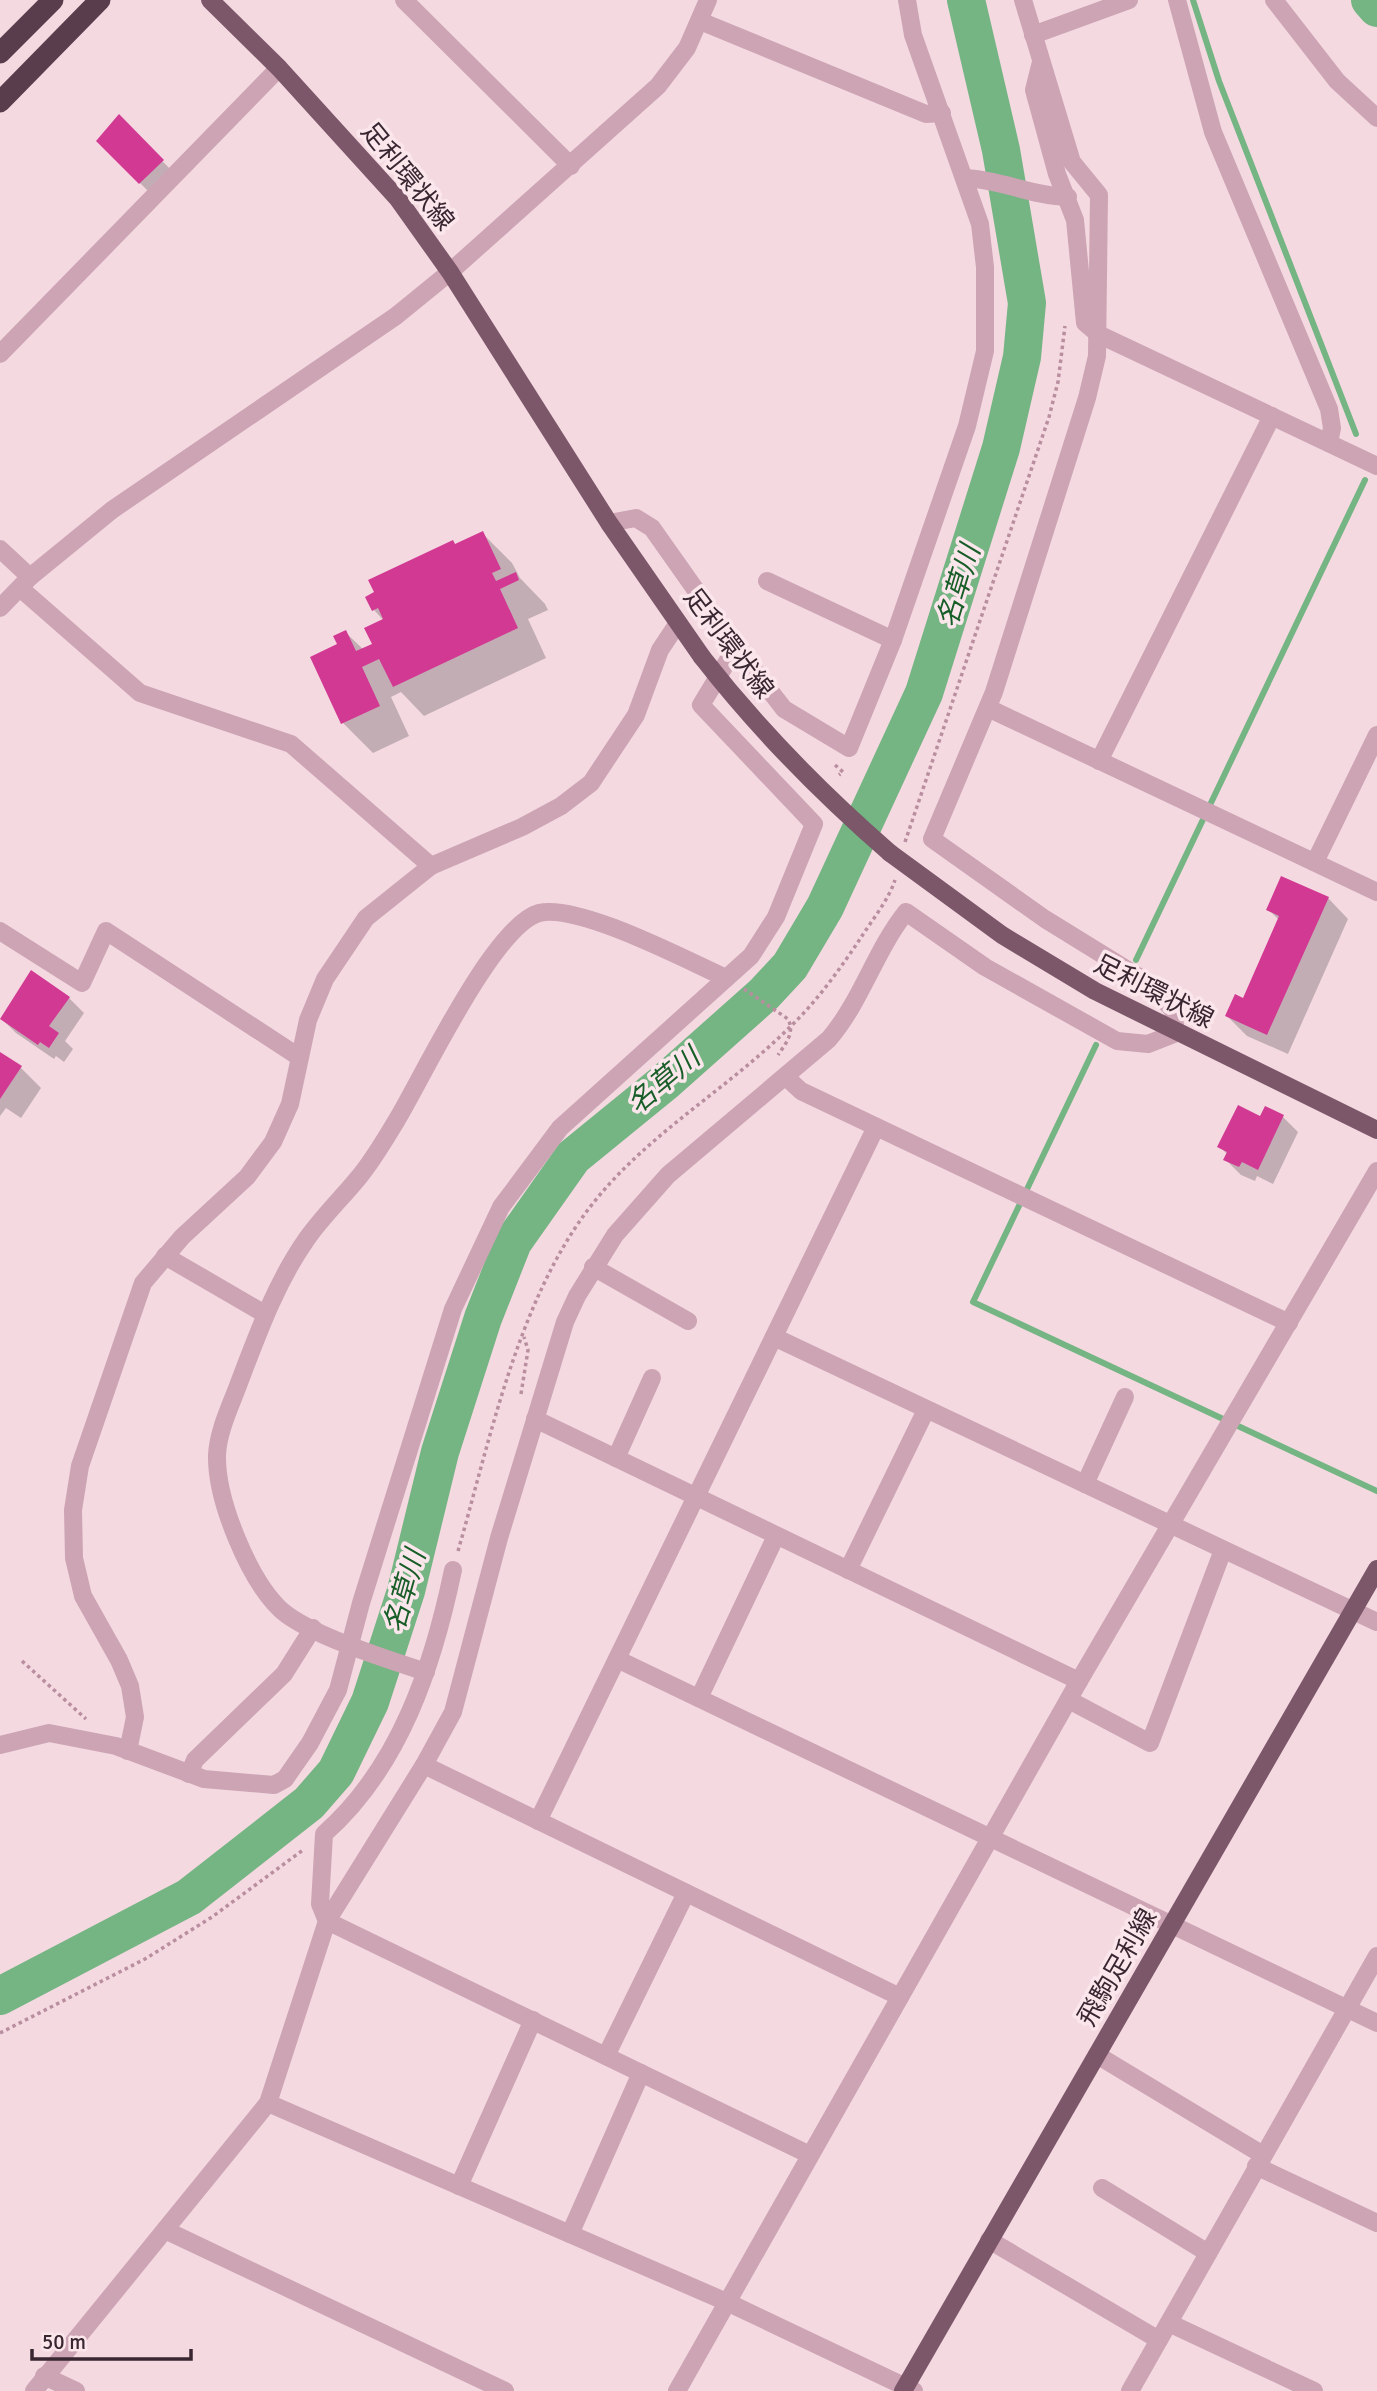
<svg xmlns="http://www.w3.org/2000/svg" width="1377" height="2391" font-family="Signika,'Noto Sans JP',sans-serif">
<style>
.shadow{fill:#0003}
.lines{fill:none;stroke-linecap:round;stroke-linejoin:round}
.stream{stroke:#75b483;stroke-width:6}
.river{stroke:#75b483;stroke-width:38}
.building{fill:#d23993}
.path{stroke:#b98e9f;stroke-width:3.5;stroke-dasharray:3.5 3.5;stroke-linecap:butt}
.minor{stroke:#cda4b4;stroke-width:18}
.major{stroke:#7c5669;stroke-width:18}
.highway{stroke:#5a3d4c;stroke-width:21}
.major-bridge{stroke:#7c5669;stroke-width:18}
.labels{text-anchor:middle;stroke-width:7;stroke-linejoin:round;paint-order:stroke}
.street-label{font-size:26px;fill:#382630;stroke:#fbe6ec}
.water-label{font-size:28px;font-style:italic;fill:#185e28;stroke:#fbe6ec}
</style>
<rect width="100%" height="100%" fill="#f4d9e1"/>
<g class="shadow">
<path d="M119 117 177 176 155 198 98 141Z"/>
<path d="M482 533 512 563 520 578 545 604 548 610 528 619 546 658 424 716 401 692 391 697 409 736 373 753 343 723 339 645 345 632 364 650 374 645 384 621 374 610 453 542 456 545Z"/>
<path d="M1328 898 1348 919 1288 1054 1247 1036 1227 1016 1244 1000 1279 920 1269 910Z"/>
<path d="M32 973 69 998 84 1013 65 1041 73 1049 64 1062 56 1056 54 1059 16 1033 1 1018Z"/>
<path d="M0 1053 21 1068 41 1088 21 1118 6 1108 0 1116Z"/>
<path d="M1283 1117 1298 1132 1273 1184 1257 1176 1255 1181 1241 1175 1226 1160 1228 1155 1220 1147 1261 1118Z"/>
</g>
<g class="lines">
<g class="stream">
<path d="M1193 0 1219 81 1356 434"/>
<path d="M1136 960 1365 480"/>
<path d="M1096 1045 973 1302 1377 1491"/>
</g>
<g class="river">
<path d="M1370 0 1377 8"/>
<path d="M0 1996 189 1897 309 1803 336 1772 370 1702 406 1591 440 1452 483 1318 513 1242 573 1157 665 1082 764 994 790 966 825 907 924 693 1001 448 1022 357 1027 303 1001 150 966 0"/>
</g>
</g>
<g class="building">
<path d="M119 114 164 160 139 184 96 141Z"/>
<path d="M483 531 501 569 492 573 496 581 516 572 519 580 500 589 518 628 393 687 379 659 362 667 380 706 341 724 310 657 337 644 333 636 346 630 356 651 372 644 364 628 383 619 378 608 372 611 365 597 374 592 368 580 453 540 455 544Z"/>
<path d="M1281 876 1329 897 1267 1035 1225 1016 1235 994 1243 998 1279 916 1266 910Z"/>
<path d="M31 970 70 997 49 1026 59 1033 49 1048 40 1042 38 1045 0 1019Z"/>
<path d="M0 1052 22 1066 0 1099Z"/>
<path d="M1238 1105 1260 1116 1265 1106 1284 1115 1258 1170 1242 1162 1239 1167 1223 1160 1227 1152 1217 1147Z"/>
</g>
<g class="lines">
<g class="path">
<path d="M835 765 843 772 839 775"/>
<path d="M905 842 1049 417 1058 382 1065 326"/>
<path d="M744 989 788 1019C795 1033 786 1043 778 1055"/>
<path d="M521 1394 528 1350 524 1337"/>
<path d="M458 1551C490 1440 517 1305 587 1211 643 1136 726 1091 791 1026 817 1001 840 969 860 939 872 920 888 901 895 880"/>
<path d="M22 1661 86 1719"/>
<path d="M0 2033 145 1959 212 1917 303 1850"/>
</g>
<g class="minor">
<path d="M404 0 571 166"/>
<path d="M1177 0 1213 132 1329 409 1332 428 1329 443"/>
<path d="M1274 0 1337 81 1377 118"/>
<path d="M700 21 926 114 942 113"/>
<path d="M1033 35 1129 0"/>
<path d="M1041 62 1034 90 1057 174 1075 220 1085 323 1098 334 1377 466"/>
<path d="M964 178C999 179 1032 196 1068 197"/>
<path d="M0 354 279 68"/>
<path d="M609 523 636 518 652 528 736 647 784 709 849 748 893 640 967 426 985 351V267L980 224 913 35 907 0"/>
<path d="M0 549 30 577"/>
<path d="M767 581 893 640"/>
<path d="M20 588 140 693 291 744 431 866"/>
<path d="M0 608 30 577 112 510 396 316 450 272 658 86 687 48 708 0"/>
<path d="M988 708 1377 892"/>
<path d="M1099 761 1272 416"/>
<path d="M1315 862 1377 735"/>
<path d="M0 931 82 983 106 931 299 1057"/>
<path d="M786 1077 801 1091 1289 1323"/>
<path d="M165 1256 265 1314"/>
<path d="M593 1267 688 1321"/>
<path d="M774 1337 1377 1622"/>
<path d="M535 1419 1079 1681"/>
<path d="M616 1458 652 1378"/>
<path d="M1085 1484 1125 1397"/>
<path d="M453 1570C433 1666 400 1767 324 1834L320 1904 327 1921 810 2155"/>
<path d="M848 1570 926 1410"/>
<path d="M619 1660 1377 2023"/>
<path d="M426 1672C389 1660 309 1635 281 1610 249 1580 216 1500 217 1455 218 1431 231 1405 239 1383 258 1333 276 1283 306 1240 322 1217 342 1198 359 1177 373 1160 384 1141 395 1123 422 1079 493 926 539 913 578 903 686 960 726 978"/>
<path d="M699 1698 776 1536"/>
<path d="M1069 1700 1150 1743 1223 1550"/>
<path d="M0 1745 49 1733 116 1746 204 1779 274 1785 285 1779 310 1743 338 1690 361 1603 453 1309 501 1207 560 1128 751 956 776 917 814 824 701 705 736 647"/>
<path d="M128 1751 135 1717 130 1686 119 1660 83 1596 74 1558 73 1510 80 1466 143 1283 182 1237 247 1177 273 1142 290 1104 308 1020 325 979 366 918 431 866 522 827 561 806 591 783 636 715 660 650 678 623"/>
<path d="M424 1765 900 1997"/>
<path d="M189 1774 195 1760 284 1674 313 1628"/>
<path d="M538 1821 876 1127"/>
<path d="M1097 2055 1263 2155"/>
<path d="M606 2056 686 1893"/>
<path d="M268 2103 729 2303 914 2391"/>
<path d="M1256 2166 1377 2223"/>
<path d="M459 2186 533 2020"/>
<path d="M1102 2188 1208 2253"/>
<path d="M165 2230 505 2391"/>
<path d="M570 2234 641 2073"/>
<path d="M989 2240 1159 2340"/>
<path d="M1169 2323 1314 2391"/>
<path d="M44 2376 76 2391"/>
<path d="M34 2391 268 2103 327 1921 424 1765 453 1712 499 1538 565 1322 577 1296 615 1235 668 1175 829 1039C862 1000 875 951 906 912L985 967 1117 1041 1148 1044 1176 1033 1173 1010 1147 982 1045 919 932 839 994 692 1087 398 1097 356 1099 195 1072 162 1023 0"/>
<path d="M677 2391 1079 1681 1377 1171"/>
<path d="M1130 2391 1377 1956"/>
</g>
<g class="major">
<path d="M210 0 279 68 398 199 450 272 609 523 702 657"/>
<path d="M890 853 1002 935 1095 991 1377 1130"/>
<path d="M903 2391 1377 1569"/>
</g>
<g class="highway">
<path d="M0 53 53 0"/>
<path d="M0 102 100 0"/>
</g>
<path class="major-bridge" d="M702 657C758 729 821 793 890 853"/>
</g>
<g class="labels">
<g class="street-label">
<text transform="translate(408 176) rotate(51)" y="9">足利環状線</text>
<text transform="translate(729 643) rotate(53)" y="9">足利環状線</text>
<text transform="translate(1154 991) rotate(27)" y="9">足利環状線</text>
<text transform="translate(1117 1967) rotate(-60)" y="9">飛駒足利線</text>
</g>
<g class="water-label">
<text transform="translate(958 586) rotate(-73)" y="10">名草川</text>
<text transform="translate(663 1080) rotate(-40)" y="10">名草川</text>
<text transform="translate(404 1591) rotate(-74)" y="10">名草川</text>
</g>
</g>
<path d="M32 2349v10h159v-10" fill="none" stroke="#382630" stroke-width="3.5"/>
<text x="42" y="2349" font-size="21" fill="#382630" stroke="#fbe6ec" stroke-width="5" paint-order="stroke">50 m</text>
</svg>
